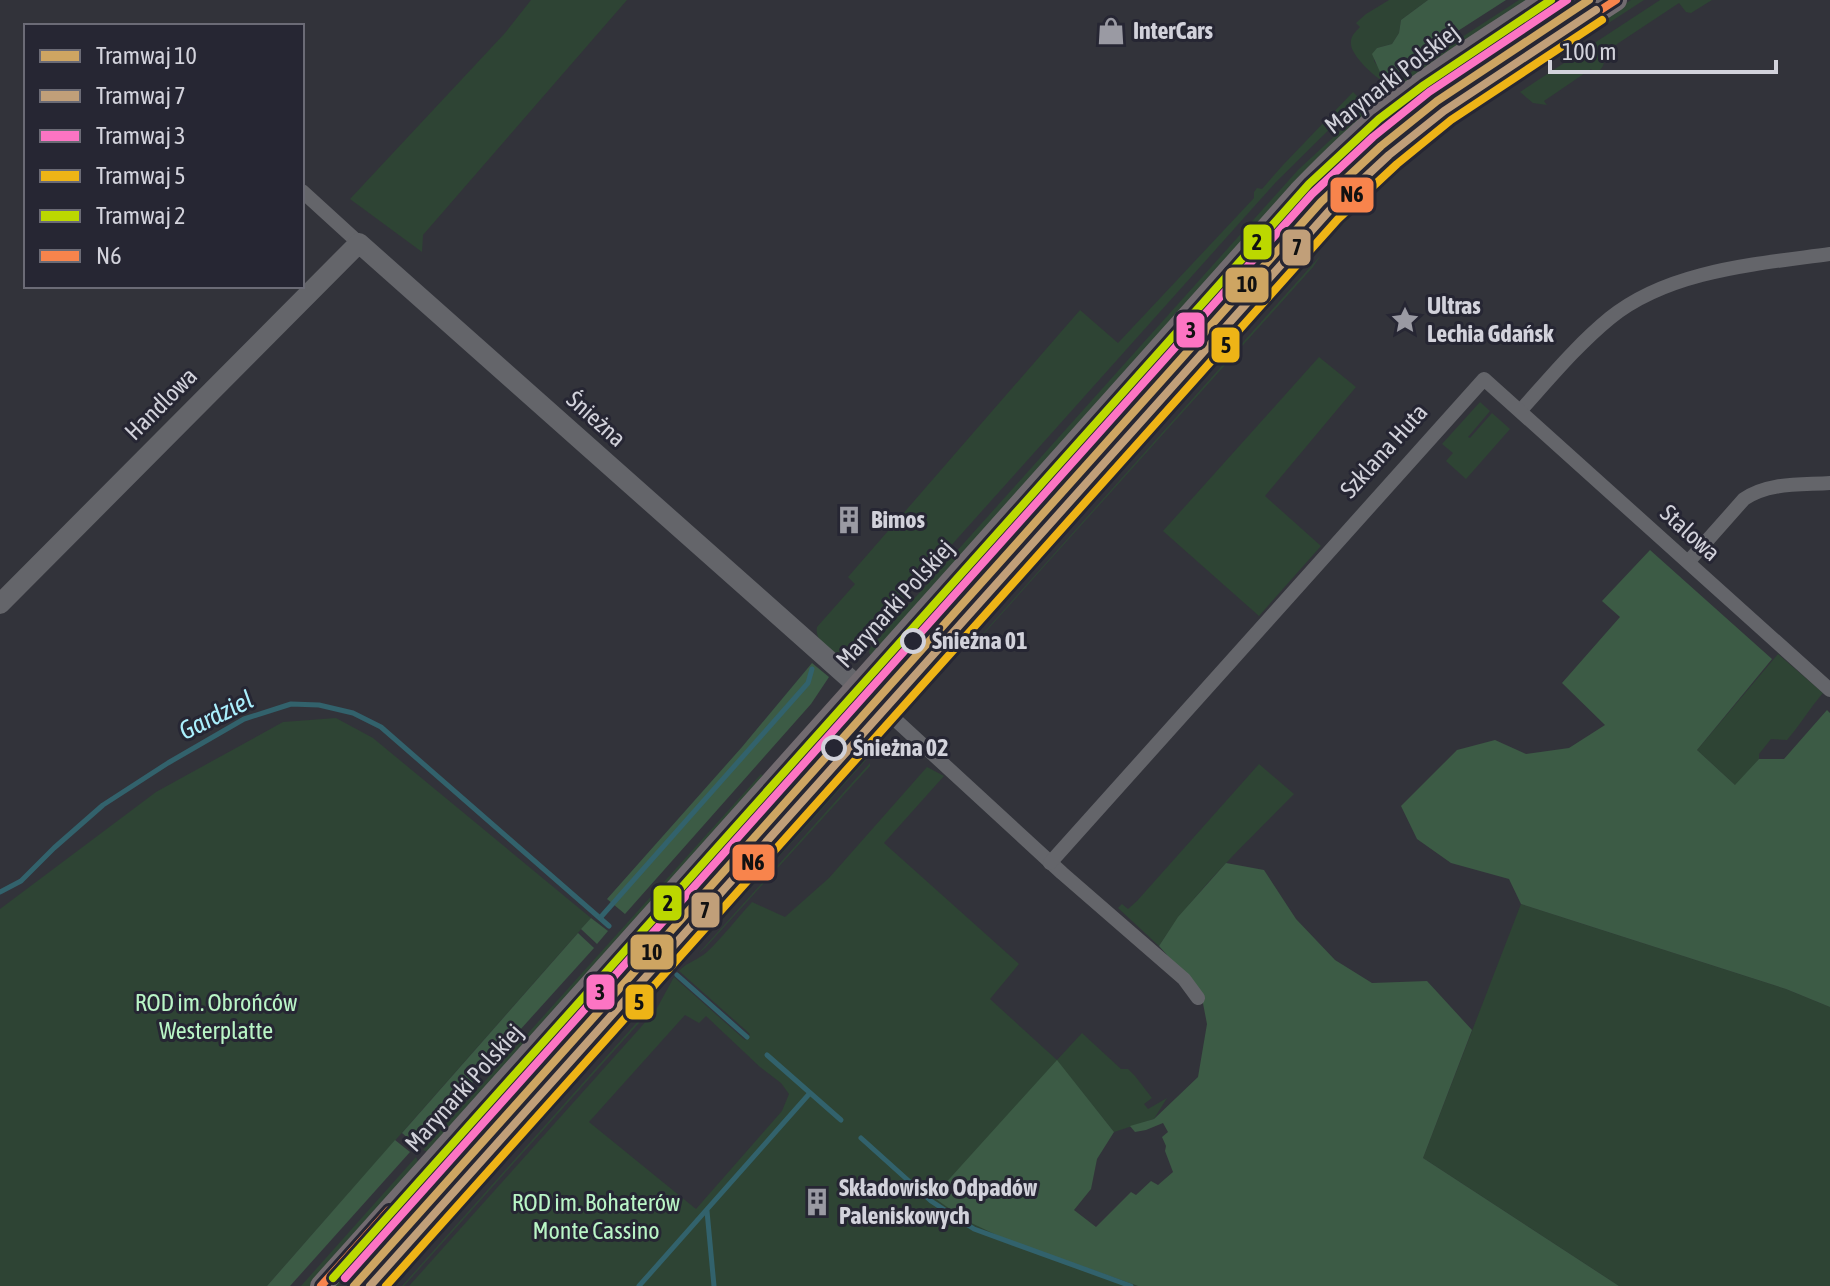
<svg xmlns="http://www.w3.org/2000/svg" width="1830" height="1286" font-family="'Asap Condensed',sans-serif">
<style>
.green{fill:#2e4434;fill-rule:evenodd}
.forest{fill:#3c5b45}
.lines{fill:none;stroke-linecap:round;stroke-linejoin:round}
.stream{stroke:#32626c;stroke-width:5}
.street{stroke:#64656a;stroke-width:14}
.secondary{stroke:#64656a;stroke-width:20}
.primary{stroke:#726b70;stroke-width:22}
.bus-1-casing{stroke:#262633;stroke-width:14}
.bus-1{stroke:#f8844c;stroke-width:8}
.tram-1-casing{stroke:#262633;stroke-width:14}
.tram-2-casing{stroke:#262633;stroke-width:14}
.tram-3-casing{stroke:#262633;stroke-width:14}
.tram-4-casing{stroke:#262633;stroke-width:14}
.tram-5-casing{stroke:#262633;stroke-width:14}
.tram-1{stroke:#cea562;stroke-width:8}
.tram-2{stroke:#c19f79;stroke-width:8}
.tram-3{stroke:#fc74c3;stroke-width:8}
.tram-4{stroke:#eeb416;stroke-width:8}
.tram-5{stroke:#bcd800;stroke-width:8}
.stop-dot{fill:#262633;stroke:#d2d2db;stroke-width:4}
.labels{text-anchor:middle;stroke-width:6;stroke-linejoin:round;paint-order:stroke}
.poi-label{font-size:24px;font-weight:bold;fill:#d2d2db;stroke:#262633;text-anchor:start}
.street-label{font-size:24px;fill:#d2d2db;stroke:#262633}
.stop-label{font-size:24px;font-weight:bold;fill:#d2d2db;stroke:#262633;text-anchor:start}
.park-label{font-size:24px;fill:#b9f5c6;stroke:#262633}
.water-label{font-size:26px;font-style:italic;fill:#aaeffd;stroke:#262633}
.line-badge{stroke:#262633;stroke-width:3}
.pale-badge-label{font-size:22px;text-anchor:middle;font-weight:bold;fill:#111}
</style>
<rect width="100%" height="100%" fill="#32333a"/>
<g class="green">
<path d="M531 0H627L423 235 422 252 350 199 505 33Z"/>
<path d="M1389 0H1428L1401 20 1399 33 1392 44 1377 48 1374 61 1388 81 1385 82C1375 78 1351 55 1351 44 1350 37 1355 32 1360 27L1356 23 1366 14Z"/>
<path d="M1519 0H1533L1403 86 1391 87 1439 52Z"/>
<path d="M1563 0H1569L1457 72 1417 100 1356 152 1290 218 1014 526 1288 216 1364 140 1446 76Z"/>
<path d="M1596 0 1450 99 902 680 899 678 1334 194 1390 142 1447 97Z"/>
<path d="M1631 0H1644L1518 82 1519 75 1524 70Z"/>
<path d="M1660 0H1712L1691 13 1686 12 1679 3 1602 54C1607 63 1602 68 1596 75L1591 69 1544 101 1547 105 1533 103 1520 92Z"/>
<path d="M1353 92 1360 99 1276 182 855 653 843 659C832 650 814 642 817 627L855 584 848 577 1080 310 1118 343 1254 198V192L1257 188 1262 189 1283 165Z"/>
<path d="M1488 93H1501L1441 135 1407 161 1405 158Z"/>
<path d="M1366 107 1362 118 871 655 869 653 870 648 1298 170Z"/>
<path d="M1398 165 1400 167 1323 244 1321 238Z"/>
<path d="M1312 248 1318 252 967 644 962 639Z"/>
<path d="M1321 255 1313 267 971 648H970Z"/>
<path d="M1319 357 1356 387 1265 496 1321 546 1259 616 1163 531Z"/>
<path d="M1480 402 1490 411 1468 437 1470 438 1492 413 1510 429 1466 479 1446 461 1453 453 1442 444Z"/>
<path d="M1778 654 1823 693C1810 708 1800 725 1787 740L1771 739 1759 754V759L1736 786 1697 750Z"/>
<path d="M336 718 373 738 591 918 267 1286H0V909L156 792 283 722Z"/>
<path d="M831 728 833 730 338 1286H333Z"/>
<path d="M860 755 866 760 694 951C667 966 656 992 637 1015L397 1284 395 1277Z"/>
<path d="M870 763V766L705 948 698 954Z"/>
<path d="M1259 764 1294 794C1247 842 1196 889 1159 946L1118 908 1122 904 1128 909 1137 901Z"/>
<path d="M927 767 944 776 884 843 1019 964 990 999 1057 1060 1082 1033 1121 1069H1128L1135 1076 1152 1098 1144 1104 1148 1109 1167 1098 1154 1119 1114 1132 1057 1061 1005 1239 1138 1286H409L641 1027 657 1008 674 977 745 1040 750 1034 679 971C687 962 698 960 707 952 723 937 737 918 752 902L785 917 829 878ZM685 1015 699 1023 706 1016 760 1067 781 1083 789 1094 782 1111 696 1209 589 1122Z"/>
<path d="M761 774 765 778 428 1152 423 1150Z"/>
<path d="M770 825 774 827 363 1286H359Z"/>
<path d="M1521 904 1786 989 1830 1007V1286H1619L1423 1158Z"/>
<path d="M655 1002 647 1014 404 1286H402Z"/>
<path d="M416 1157 418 1162 311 1286H301Z"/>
</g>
<g class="forest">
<path d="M1428 0H1506L1422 54 1388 81 1380 72 1372 54 1377 48 1392 44 1399 33 1401 20Z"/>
<path d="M1650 550 1772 659 1697 750 1735 785 1759 759H1784L1827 710 1830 713V1007L1786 989 1521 904 1509 879 1451 863 1417 839 1401 806 1457 750 1495 740 1526 754 1569 748 1605 725 1562 683 1620 617 1602 601Z"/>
<path d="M812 663 829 677 811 704 625 914 607 899 742 747Z"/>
<path d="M1226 863 1264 870 1296 919 1335 960 1372 983 1427 981 1472 1030 1423 1158 1619 1286H1138L1005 1239 967 1221 933 1197 1057 1060 1114 1132 1097 1159 1091 1189 1074 1210 1096 1227 1131 1192 1136 1195 1151 1181 1158 1185 1173 1172 1165 1151 1166 1146 1162 1137 1168 1132 1163 1123 1146 1130 1135 1132 1130 1126 1154 1119 1198 1077 1207 1024 1201 993 1159 946 1178 917Z"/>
<path d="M591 918 608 931 597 944 581 929Z"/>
<path d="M578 933 594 948 416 1145 402 1133Z"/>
<path d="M395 1140 410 1152 290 1286H267Z"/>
</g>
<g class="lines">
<g class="stream">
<path d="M0 892 21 881 54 848 103 805 168 763 244 719 291 704 319 705 353 713 381 727 609 926"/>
<path d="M600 918 808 683 812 669"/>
<path d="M677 975 747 1037"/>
<path d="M767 1055 841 1120"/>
<path d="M861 1138 931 1201 974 1229 1131 1286"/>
<path d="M707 1211 714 1286"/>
<path d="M639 1286 810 1093"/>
</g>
<g class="street">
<path d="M302 191 359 243"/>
<path d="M1521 410C1549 379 1577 345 1610 318 1669 270 1757 264 1830 254"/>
<path d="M1689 561 1744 499C1769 482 1801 485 1830 483"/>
<path d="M887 712 1062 873 1184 979 1198 998"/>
<path d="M1050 863 1484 379 1830 690"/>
</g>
<path class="secondary" d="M0 604 359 243 887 712"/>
<g class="primary">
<path d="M321 1286 1299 192C1328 162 1357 133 1389 108 1439 68 1493 34 1546 0"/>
<path d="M374 1286 849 756 939 652 1311 236C1341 206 1370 174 1404 147 1470 92 1544 47 1616 0"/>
</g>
<defs>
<g id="bus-1">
<path d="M321 1286 389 1210"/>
<path d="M374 1286 849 756 939 652 1311 236 1379 168 1429 127 1508 70 1616 0"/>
</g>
</defs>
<use href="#bus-1" class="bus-1-casing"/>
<use href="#bus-1" class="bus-1"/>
<defs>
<path id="tram-1" d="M354 1286 1321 202 1381 146 1437 101 1589 0"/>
<path id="tram-2" d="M370 1286 1330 210 1389 155 1444 111 1596 10"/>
<path id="tram-3" d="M345 1278 1312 194 1373 137 1429 92 1567 0"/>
<path id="tram-4" d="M386 1286 1338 219 1397 164 1451 120 1602 20"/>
<path id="tram-5" d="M333 1278 1309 184 1379 119 1424 85 1551 0"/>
</defs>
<use href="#tram-1" class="tram-1-casing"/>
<use href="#tram-2" class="tram-2-casing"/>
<use href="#tram-3" class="tram-3-casing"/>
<use href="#tram-4" class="tram-4-casing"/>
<use href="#tram-5" class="tram-5-casing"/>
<use href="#tram-1" class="tram-1"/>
<use href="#tram-2" class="tram-2"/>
<use href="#tram-3" class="tram-3"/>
<use href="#tram-4" class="tram-4"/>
<use href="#tram-5" class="tram-5"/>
</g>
<defs>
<symbol id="shop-bare" viewBox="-9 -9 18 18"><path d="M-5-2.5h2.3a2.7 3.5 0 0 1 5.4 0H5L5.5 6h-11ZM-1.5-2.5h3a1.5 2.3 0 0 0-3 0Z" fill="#9a9aa3" stroke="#262633" stroke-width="2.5" paint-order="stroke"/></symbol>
<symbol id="sight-bare" viewBox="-9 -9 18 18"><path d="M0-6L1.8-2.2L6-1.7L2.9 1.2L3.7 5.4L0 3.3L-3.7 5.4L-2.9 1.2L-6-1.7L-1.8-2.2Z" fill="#9a9aa3" stroke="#262633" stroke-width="2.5" paint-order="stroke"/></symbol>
<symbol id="building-bare" viewBox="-9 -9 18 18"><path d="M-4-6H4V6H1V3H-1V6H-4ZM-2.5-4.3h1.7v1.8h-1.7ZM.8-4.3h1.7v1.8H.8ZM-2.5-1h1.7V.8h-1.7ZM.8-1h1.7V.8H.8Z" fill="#9a9aa3" stroke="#262633" stroke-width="2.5" paint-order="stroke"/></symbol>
</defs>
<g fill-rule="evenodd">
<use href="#shop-bare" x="1091" y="11" width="40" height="40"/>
<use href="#sight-bare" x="1385" y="300" width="40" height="40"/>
<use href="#building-bare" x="829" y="500" width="40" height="40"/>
<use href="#building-bare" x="797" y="1182" width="40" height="40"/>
</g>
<g class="stop-dot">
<circle cx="913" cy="641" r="11"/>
<circle cx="834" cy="748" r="11"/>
</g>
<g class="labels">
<g class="poi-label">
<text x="1133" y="39">InterCars</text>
<text x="1427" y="314">Ultras<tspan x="1427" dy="28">Lechia Gdańsk</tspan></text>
<text x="871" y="528">Bimos</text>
<text x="839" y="1196">Składowisko Odpadów<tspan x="839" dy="28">Paleniskowych</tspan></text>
</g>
<g class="street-label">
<text transform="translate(1392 79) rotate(-38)" y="8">Marynarki Polskiej</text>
<text transform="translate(161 404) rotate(-45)" y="8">Handlowa</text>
<text transform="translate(596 419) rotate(42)" y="8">Śnieżna</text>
<text transform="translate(1384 451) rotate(-48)" y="8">Szklana Huta</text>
<text transform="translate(1690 533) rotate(42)" y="8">Stalowa</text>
<text transform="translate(895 604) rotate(-48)" y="8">Marynarki Polskiej</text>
<text transform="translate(464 1088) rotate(-48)" y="8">Marynarki Polskiej</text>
</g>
<g class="stop-label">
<text x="932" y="649">Śnieżna 01</text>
<text x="853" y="756">Śnieżna 02</text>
</g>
<g class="park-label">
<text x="216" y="1011">ROD im. Obrońców<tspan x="216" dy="28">Westerplatte</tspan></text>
<text x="596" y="1211">ROD im. Bohaterów<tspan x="596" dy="28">Monte Cassino</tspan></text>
</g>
<g class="water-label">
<text transform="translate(216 715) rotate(-26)" y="9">Gardziel</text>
</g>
</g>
<g class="line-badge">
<rect x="1329" y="176" width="46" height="38" rx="8" fill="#f8844c"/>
<rect x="1242" y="223" width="31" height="38" rx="8" fill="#bcd800"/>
<rect x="1281" y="228" width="31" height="39" rx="8" fill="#c19f79"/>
<rect x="1224" y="266" width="46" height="38" rx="8" fill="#cea562"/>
<rect x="1175" y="311" width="31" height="38" rx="8" fill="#fc74c3"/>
<rect x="1210" y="326" width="31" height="38" rx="8" fill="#eeb416"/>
<rect x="731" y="843" width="45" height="39" rx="8" fill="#f8844c"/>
<rect x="652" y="884" width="31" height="38" rx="8" fill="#bcd800"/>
<rect x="690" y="891" width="31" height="38" rx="8" fill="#c19f79"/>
<rect x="629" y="933" width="46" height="38" rx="8" fill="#cea562"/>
<rect x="585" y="973" width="31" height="38" rx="8" fill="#fc74c3"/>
<rect x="624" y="983" width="31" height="38" rx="8" fill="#eeb416"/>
</g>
<g class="pale-badge-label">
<text x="1352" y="202">N6</text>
<text x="1257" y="250">2</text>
<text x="1297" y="255">7</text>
<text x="1247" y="292">10</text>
<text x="1191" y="338">3</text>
<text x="1226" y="353">5</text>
<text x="753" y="870">N6</text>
<text x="668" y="911">2</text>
<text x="705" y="918">7</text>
<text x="652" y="960">10</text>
<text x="600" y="1000">3</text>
<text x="639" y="1010">5</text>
</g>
<rect x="24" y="24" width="280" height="264" fill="#262633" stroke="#6b6b76" stroke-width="2"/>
<rect x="40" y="50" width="40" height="12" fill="#cea562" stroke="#6b6b76" stroke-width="2"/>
<text x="96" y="64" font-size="24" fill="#d2d2db">Tramwaj 10</text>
<rect x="40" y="90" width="40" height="12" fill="#c19f79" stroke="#6b6b76" stroke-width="2"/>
<text x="96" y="104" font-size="24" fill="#d2d2db">Tramwaj 7</text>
<rect x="40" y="130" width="40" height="12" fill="#fc74c3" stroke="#6b6b76" stroke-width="2"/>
<text x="96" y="144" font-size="24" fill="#d2d2db">Tramwaj 3</text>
<rect x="40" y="170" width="40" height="12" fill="#eeb416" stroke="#6b6b76" stroke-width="2"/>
<text x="96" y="184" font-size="24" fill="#d2d2db">Tramwaj 5</text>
<rect x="40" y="210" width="40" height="12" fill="#bcd800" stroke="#6b6b76" stroke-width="2"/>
<text x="96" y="224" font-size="24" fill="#d2d2db">Tramwaj 2</text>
<rect x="40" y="250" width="40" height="12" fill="#f8844c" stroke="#6b6b76" stroke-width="2"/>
<text x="96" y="264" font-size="24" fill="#d2d2db">N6</text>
<path d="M1550 60v12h226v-12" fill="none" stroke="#d2d2db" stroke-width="4"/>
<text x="1562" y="60" font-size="24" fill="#d2d2db" stroke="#262633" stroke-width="6" paint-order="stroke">100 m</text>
</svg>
